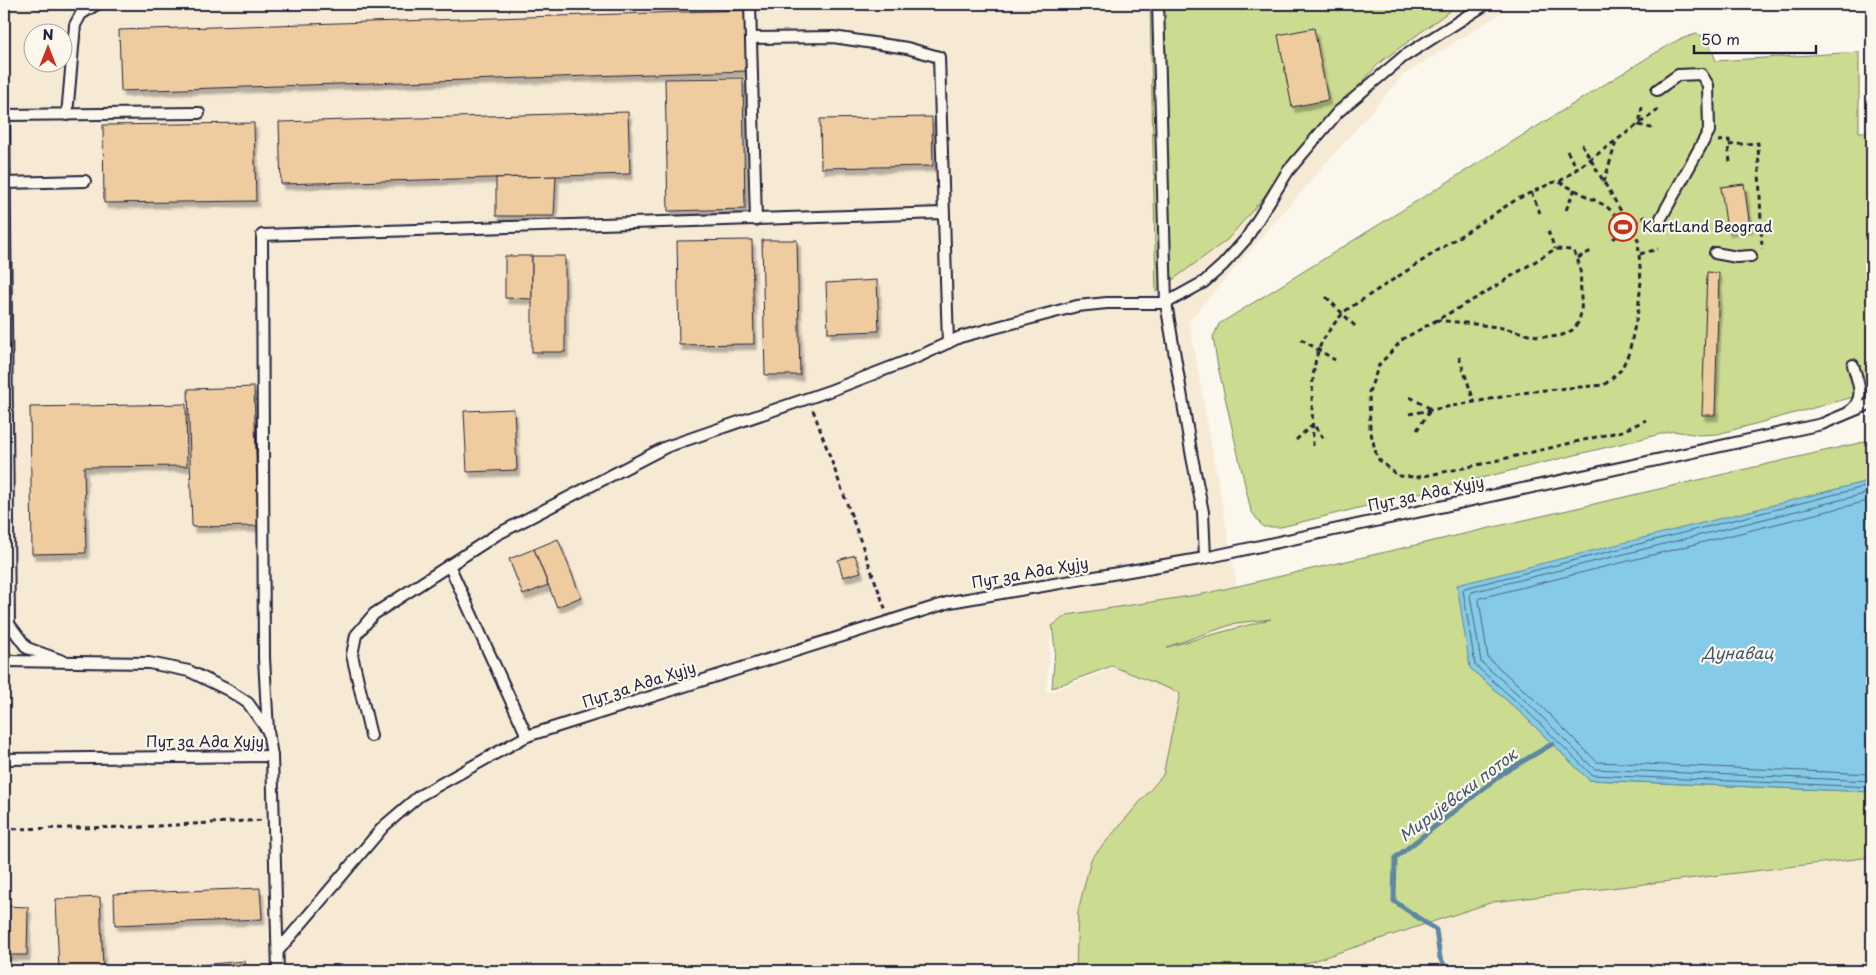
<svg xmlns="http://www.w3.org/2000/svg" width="1876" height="975" font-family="'Playpen Sans',sans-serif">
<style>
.built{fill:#f7ead5;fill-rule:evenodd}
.green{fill:#cbdc90;stroke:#767f66;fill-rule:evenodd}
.water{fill:#85cae6;stroke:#5d87a2}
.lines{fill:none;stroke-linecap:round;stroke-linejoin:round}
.shore{stroke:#4a657f;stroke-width:1}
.stream{stroke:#5d87a2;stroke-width:5}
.building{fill:#eecc9f;stroke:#22223b;filter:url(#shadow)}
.service-casing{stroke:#22223b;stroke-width:14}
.path{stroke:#22223b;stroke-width:3;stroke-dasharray:5 4;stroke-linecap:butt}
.service{stroke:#fbf7ec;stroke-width:10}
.labels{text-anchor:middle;stroke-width:4.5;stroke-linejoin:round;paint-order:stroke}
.poi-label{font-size:15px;fill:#22223b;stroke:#fbf7ec;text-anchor:start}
.street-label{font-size:15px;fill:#22223b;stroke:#fbf7ec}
.water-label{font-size:16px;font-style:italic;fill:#40546e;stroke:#fbf7ec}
</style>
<defs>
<filter id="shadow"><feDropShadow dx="3" dy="5.5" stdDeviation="1" flood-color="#0004"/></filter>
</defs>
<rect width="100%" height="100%" fill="#fbf7ec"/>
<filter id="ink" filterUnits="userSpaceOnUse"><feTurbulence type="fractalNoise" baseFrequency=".02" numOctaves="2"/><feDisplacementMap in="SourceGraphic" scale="10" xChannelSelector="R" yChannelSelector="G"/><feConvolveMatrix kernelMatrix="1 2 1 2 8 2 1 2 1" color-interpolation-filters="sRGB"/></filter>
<g filter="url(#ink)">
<path class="built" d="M4 4H1515L1402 76 1189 321 1237 586 1203 594 1067 615 1052 626 1046 693 1236 623 1277 618 1521 713 1589 780 1872 792V971H4ZM32 32H62V62H32Z"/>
<g class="green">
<path d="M1150 4H1459L1379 63 1227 240 1156 292Z"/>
<path d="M1696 34 1707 37 1716 61 1859 52V132H1872V392L1718 434 1699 435 1673 431 1281 527H1263L1251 511 1217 362 1213 337 1219 324 1652 55 1678 40Z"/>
<path d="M1872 440V480L1813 496 1470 668 1521 713 1589 780 1872 792V857L1493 902 1282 971H1076L1078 911 1091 859 1163 775 1180 693 1112 666 1052 688 1055 649 1052 626 1067 615 1203 594ZM1271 619 1167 647 1236 623Z"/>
</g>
<path class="water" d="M1872 480V792L1589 780 1521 713 1470 668 1457 585Z"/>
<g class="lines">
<g class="shore">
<path d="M1872 485 1465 588 1463 590 1475 665 1525 709 1592 775 1872 787"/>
<path d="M1872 492 1472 592 1470 595 1481 662 1529 704 1594 769 1872 781"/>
<path d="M1872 500 1480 598 1479 600 1488 658 1534 699 1597 762 1872 774"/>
</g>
<path class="stream" d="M1448 971 1440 958 1436 930 1394 901 1395 858 1503 773 1552 744"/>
</g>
<g class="building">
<path d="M745 10 747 71 121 91 119 30Z"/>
<path d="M1314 28 1328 100 1292 107 1278 35Z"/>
<path d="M743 78 745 209 668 211 665 79Z"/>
<path d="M628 112 630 174 281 184 279 122Z"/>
<path d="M932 117 933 166 821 168 820 119Z"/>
<path d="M254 123 256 201 104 203 103 125Z"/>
<path d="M556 176 554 216H496V178Z"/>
<path d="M1744 184 1750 227 1727 230 1721 187Z"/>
<path d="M752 240 754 344 679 345 677 241Z"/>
<path d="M762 240H797L800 375H765Z"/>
<path d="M505 256H532V299L505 298Z"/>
<rect x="532" y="256" width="33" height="96"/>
<path d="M1707 272 1719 273 1715 415H1702Z"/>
<path d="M877 280 879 331 828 333 826 283Z"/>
<path d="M254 387 258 526 192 527 188 389Z"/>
<path d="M186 404 187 466 84 467 86 553 32 554 30 407Z"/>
<path d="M514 409 517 470 467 472 464 411Z"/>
<path d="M558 539 581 597 557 607 534 549Z"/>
<path d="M534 549 548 585 523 595 509 559Z"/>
<path d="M855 555 861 572 843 577 838 560Z"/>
<path d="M260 888 262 919 115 925 114 894Z"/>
<path d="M100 897 103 969 59 971 56 899Z"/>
<path d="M4 906 28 907 27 955H4Z"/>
<path d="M245 961 246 971H132Z"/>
</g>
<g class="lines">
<defs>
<g id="service">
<path d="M750 4 756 220"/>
<path d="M1158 4 1166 303 1192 457 1203 512 1205 558"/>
<path d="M751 38 833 37 907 48 939 57 948 343"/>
<path d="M1657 90 1678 75 1701 74 1708 85 1709 131 1661 218"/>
<path d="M4 115 199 113"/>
<path d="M67 115 75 25 81 14 97 4"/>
<path d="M4 117 9 624 27 648 63 661"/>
<path d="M4 183 85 181"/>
<path d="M1715 253 1737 257 1751 256"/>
<path d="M1850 411C1866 398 1858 383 1853 365"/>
<path d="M449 565 527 736"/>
<path d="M4 661 149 663 189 671 228 690 248 703 268 731 272 756 278 971"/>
<path d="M268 731 264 658 262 235 943 213"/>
<path d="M371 736 352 655 356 635 374 614 496 535 666 447 832 390 920 356 960 337 1077 306 1107 303H1166L1204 282 1223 265 1246 239 1288 171 1338 112 1403 57 1486 4"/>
<path d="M4 759 272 756"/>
<path d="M278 951 384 826 419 796 527 736 950 602 1205 558 1822 424 1872 403"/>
</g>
</defs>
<use href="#service" class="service-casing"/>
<g class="path">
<path d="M1642 107 1639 125 1655 129"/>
<path d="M1718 141 1729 140 1730 145"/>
<path d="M1567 151 1578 169"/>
<path d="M1730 162 1728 145 1758 143 1762 249"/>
<path d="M1559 182 1606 206 1628 226"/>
<path d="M1604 182 1616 142"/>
<path d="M1531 192 1540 213"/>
<path d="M1566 210 1575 189"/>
<path d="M1548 231 1555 249"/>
<path d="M1613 239 1646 216"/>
<path d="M1640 254 1658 249"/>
<path d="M1578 258 1591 251"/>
<path d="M1326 297 1355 326"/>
<path d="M1436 320C1456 322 1477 324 1497 327 1518 330 1549 344 1569 332 1581 326 1582 310 1581 298 1580 282 1583 262 1572 250L1555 249 1478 297 1403 339 1379 365 1369 392 1370 429 1377 458 1398 476 1419 477 1473 466 1622 431 1646 420"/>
<path d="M1301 339 1335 360"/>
<path d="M1459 357 1474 401"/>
<path d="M1410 397 1431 409 1417 430"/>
<path d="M813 410 886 611"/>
<path d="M1409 414 1534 391 1604 385 1621 370 1629 353 1638 311 1641 281 1638 240 1581 143"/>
<path d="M1296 440 1313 424 1324 439"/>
<path d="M1313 446C1313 416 1308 369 1322 342 1328 331 1336 321 1345 311L1517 199 1554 182H1559L1658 110"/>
<path d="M4 829 140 827 263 820"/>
</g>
<use href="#service" class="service"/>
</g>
</g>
<defs>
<symbol id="stadium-ring" viewBox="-11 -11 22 22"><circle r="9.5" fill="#fbf7ec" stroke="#c8321e" stroke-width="1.5"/><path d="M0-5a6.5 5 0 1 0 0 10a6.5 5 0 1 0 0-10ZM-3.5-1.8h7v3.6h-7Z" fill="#c8321e"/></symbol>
</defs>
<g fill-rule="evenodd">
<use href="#stadium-ring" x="1607" y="211" width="32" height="32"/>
</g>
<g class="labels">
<g class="poi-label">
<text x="1642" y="232">KartLand Beograd</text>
</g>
<g class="street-label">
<text transform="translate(1426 494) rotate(-12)" y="5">Пут за Ада Хују</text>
<text transform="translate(1030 573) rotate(-10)" y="5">Пут за Ада Хују</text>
<text transform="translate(639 685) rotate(-18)" y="5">Пут за Ада Хују</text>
<text x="205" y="747">Пут за Ада Хују</text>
</g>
<g class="water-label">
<text x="1738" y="659">Дунавац</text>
<text transform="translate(1458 795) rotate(-37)" y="6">Миријевски поток</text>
</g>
</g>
<rect width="1876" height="975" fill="none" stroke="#fbf7ec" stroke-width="20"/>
<rect x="10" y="10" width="1856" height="955" fill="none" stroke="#22223b" stroke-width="2" filter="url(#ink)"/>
<g transform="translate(48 48)"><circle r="24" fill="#fbf7ec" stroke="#a4a2a5"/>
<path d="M0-4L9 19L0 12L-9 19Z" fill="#c8321e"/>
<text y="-8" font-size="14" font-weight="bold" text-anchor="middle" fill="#22223b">N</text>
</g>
<path d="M1694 45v8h122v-8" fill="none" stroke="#22223b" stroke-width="2.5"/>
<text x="1701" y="45" font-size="15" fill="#22223b" stroke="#fbf7ec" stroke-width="4" paint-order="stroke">50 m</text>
</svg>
